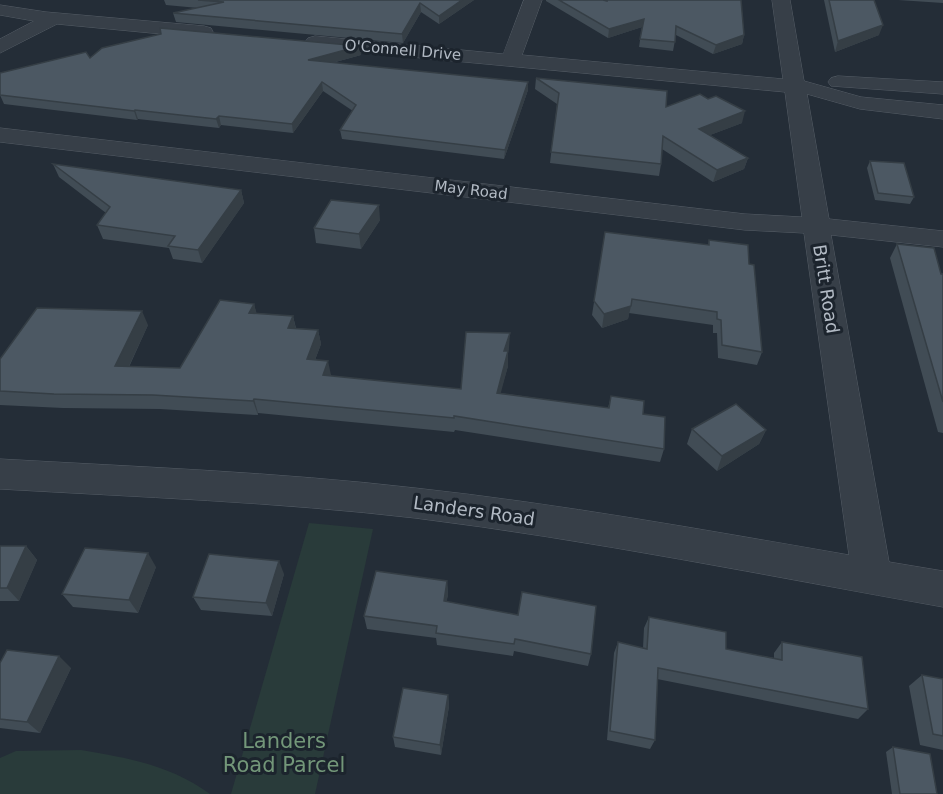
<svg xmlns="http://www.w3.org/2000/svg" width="943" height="794" font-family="'DejaVu Sans',sans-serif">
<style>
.green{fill:#293b3a}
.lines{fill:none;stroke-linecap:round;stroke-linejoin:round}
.street-casing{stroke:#555d66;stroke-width:1}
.street{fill:#373f48;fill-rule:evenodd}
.wall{fill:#414c55}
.shaded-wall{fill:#353e45}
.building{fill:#4c5863;stroke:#353e45;stroke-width:1.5}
.labels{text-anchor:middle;stroke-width:6;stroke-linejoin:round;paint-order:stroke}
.far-street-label{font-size:15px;fill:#b2bac4;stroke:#1c242d}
.street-label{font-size:18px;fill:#b2bac4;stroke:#1c242d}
.near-park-label{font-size:21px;fill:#739779;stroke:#1c242d}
</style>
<rect width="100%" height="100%" fill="#242d37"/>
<g class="green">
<path d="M309 523 373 529 315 794H231Z"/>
<path d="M81 750C128 758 170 765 210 794H0V758L16 751Z"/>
</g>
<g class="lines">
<defs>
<g id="street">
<path d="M524 0H542L522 55 783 79 772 0H790L804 81 861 97 943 105V119L860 109 807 94 829 219 943 231V247L831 235 889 562 943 571V607C768 576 592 540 415 518 277 502 138 497 0 489V459C139 467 277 472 415 488 561 504 705 530 849 555L804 233 745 230 0 142V128L745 214 802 217 785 92 315 48 308 46 305 42 308 38 315 36 503 54Z"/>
<path d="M0 5 46 12 204 26 211 28 213 32 211 36 204 38 57 24 0 53V39L34 21 0 15Z"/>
<path d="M838 76 943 82V94L831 86 828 82 831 78Z"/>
</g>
</defs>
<use href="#street" class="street-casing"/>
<use href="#street" class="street"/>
</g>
<g class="wall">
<path d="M164 0H474L439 24 421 12 403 43 176 22 173 13 198 8 166 5Z"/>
<path d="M546 0H741L744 35 742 44 713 54 676 35 673 51 639 47 642 27 608 38 546 1Z"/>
<path d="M824 0H874L879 35 835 52Z"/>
<path d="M898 0H943V3Z"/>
<path d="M361 55 332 63 528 90 504 159 342 139 340 130 353 111 323 91 293 133 221 125 219 128 138 119 137 120 4 104 0 95 90 58Z"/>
<path d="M536 78 742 123 710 135 748 158 744 169 713 182 662 149 661 164 659 176 550 163 557 104 535 89Z"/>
<path d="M870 161 914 197 910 204 875 200 867 168Z"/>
<path d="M53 164 241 190 244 203 202 263 173 259 169 248 103 239 97 225 106 213 59 177Z"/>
<path d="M380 220 361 249 316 243 314 228Z"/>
<path d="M605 232 708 245 709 240 749 264 762 352 757 365 718 358 717 333H713V325L629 313 628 319 602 328 592 315Z"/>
<path d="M897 244 943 274V433L938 432 890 258Z"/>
<path d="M254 304 256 313 293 316 296 328 318 330 321 344 315 360 331 375V376L461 389 509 348 508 351V366L500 393 608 408 611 396 643 414 664 449 660 462 455 430 454 432 258 413V415L160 409 63 408 0 405V359L148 325 129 367 180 368Z"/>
<path d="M692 429 766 430 759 444 717 471 687 444Z"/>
<path d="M0 546H26L37 560 19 601H0Z"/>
<path d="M156 567 138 613 73 607 62 594Z"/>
<path d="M284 574 272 616 201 610 193 597Z"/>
<path d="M447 581 448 595 446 602 591 654 588 666 514 651 513 656 437 645 436 638 367 629 364 616Z"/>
<path d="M649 617 726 649 774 658V653L782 642 868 709 858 719 657 679 655 740 650 749 607 740 614 653 618 642 643 648 644 628Z"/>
<path d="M0 663 71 668 40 733 0 728Z"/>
<path d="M922 675 943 679V750L920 745 909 686Z"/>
<path d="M448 695 449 706 441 755 395 747 393 737Z"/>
<path d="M893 747 937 794H892L886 752Z"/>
</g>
<g class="shaded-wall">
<path d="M462 0H474L439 24V16Z"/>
<path d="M420 3 421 12 403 43 402 34Z"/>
<path d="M644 19 642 27 608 38 609 29Z"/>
<path d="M883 25 879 35 835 52 838 41Z"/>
<path d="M744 35 742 44 713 54 716 45Z"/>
<path d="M360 46 361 55 309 69 308 60Z"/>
<path d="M322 82 323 91 293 133 292 124Z"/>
<path d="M528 82V90L504 159 505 150Z"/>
<path d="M135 110 138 119 137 120 134 111Z"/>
<path d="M745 111 742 123 697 140 699 129Z"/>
<path d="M219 116 221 125 219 128 216 119Z"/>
<path d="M748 158 744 169 713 182 717 170Z"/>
<path d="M241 190 244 203 202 263 198 250Z"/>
<path d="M379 205 380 220 361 249 359 234Z"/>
<path d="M254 304 258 318 249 313Z"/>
<path d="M631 306 628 319 602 328 604 314Z"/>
<path d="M142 311 148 325 122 381 115 366Z"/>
<path d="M293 316 296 330 288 328Z"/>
<path d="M318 330 321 344 310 373 307 359Z"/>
<path d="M510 333 509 348 503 365 504 351Z"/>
<path d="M508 351V366L497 407V393Z"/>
<path d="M328 361 331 375 326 390 323 375Z"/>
<path d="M254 399 258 413V415L253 401Z"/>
<path d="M766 430 759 444 717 471 722 456Z"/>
<path d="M26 546 37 560 19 601 7 588Z"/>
<path d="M148 553 156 567 138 613 129 600Z"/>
<path d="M279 561 284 574 272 616 266 603Z"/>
<path d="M447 581 448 595 444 614V601Z"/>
<path d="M59 656 71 668 40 733 27 722Z"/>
<path d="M448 695 449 706 441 755 440 745Z"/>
</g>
<g class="building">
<path d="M198 0H462L439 16 420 3 402 34 173 13 224 2Z"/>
<path d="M559 0H603L607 1V0H741L744 35 716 45 676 26 675 42 640 39 644 19 609 29Z"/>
<path d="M829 0H874L883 25 838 41Z"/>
<path d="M160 28 360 46 308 60 528 82 505 150 340 130 356 105 322 82 292 124 219 116 216 119 135 110 134 111 0 95V73L86 52 90 58 102 48 161 34Z"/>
<path d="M536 78 667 91 666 107 700 94 708 99 716 96 745 111 699 129 748 158 717 170 663 136 661 164 551 152 559 93Z"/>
<path d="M870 161 904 163 914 197 878 193Z"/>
<path d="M53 164 241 190 198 250 168 246 175 236 97 225 110 207Z"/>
<path d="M331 200 379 205 359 234 314 228Z"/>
<path d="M605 232 709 245V240L748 245 749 264 754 265 762 352 722 345 721 320 717 319V312L632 299 631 306 604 314 594 301Z"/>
<path d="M897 244 934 248 941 274H943V402Z"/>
<path d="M220 300 254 304 249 313 293 316 288 328 318 330 307 359 328 361 323 375 461 389 466 332 510 333 504 351H508L497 393 609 408 611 396 644 401 643 414 665 417 664 449 454 416V418L254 399 253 401 153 395 54 394 0 391V359L37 308 142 311 115 366 180 368Z"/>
<path d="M736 404 766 430 722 456 692 429Z"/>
<path d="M0 546H26L7 588H0Z"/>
<path d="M85 548 148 553 129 600 62 594Z"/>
<path d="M209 554 279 561 266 603 193 597Z"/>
<path d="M376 571 447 581 444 601 518 615 522 592 596 606 591 654 515 639 514 644 436 633 437 626 364 616Z"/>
<path d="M649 617 726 632V649L782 660V642L862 657 868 709 658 668 655 740 610 731 618 642 647 649Z"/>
<path d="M7 650 59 656 27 722 0 719V663Z"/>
<path d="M922 675 943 679V736L933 734Z"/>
<path d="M403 688 448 695 440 745 393 737Z"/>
<path d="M893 747 930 754 937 794H900Z"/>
</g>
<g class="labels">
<g class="far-street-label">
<text transform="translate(403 50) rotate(5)" y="5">O'Connell Drive</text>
<text transform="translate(471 190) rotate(7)" y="5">May Road</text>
</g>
<g class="street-label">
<text transform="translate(826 289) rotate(81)" y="6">Britt Road</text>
<text transform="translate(474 511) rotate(8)" y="6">Landers Road</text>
</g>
<g class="near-park-label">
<text x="284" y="748">Landers<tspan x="284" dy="24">Road Parcel</tspan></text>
</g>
</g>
</svg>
